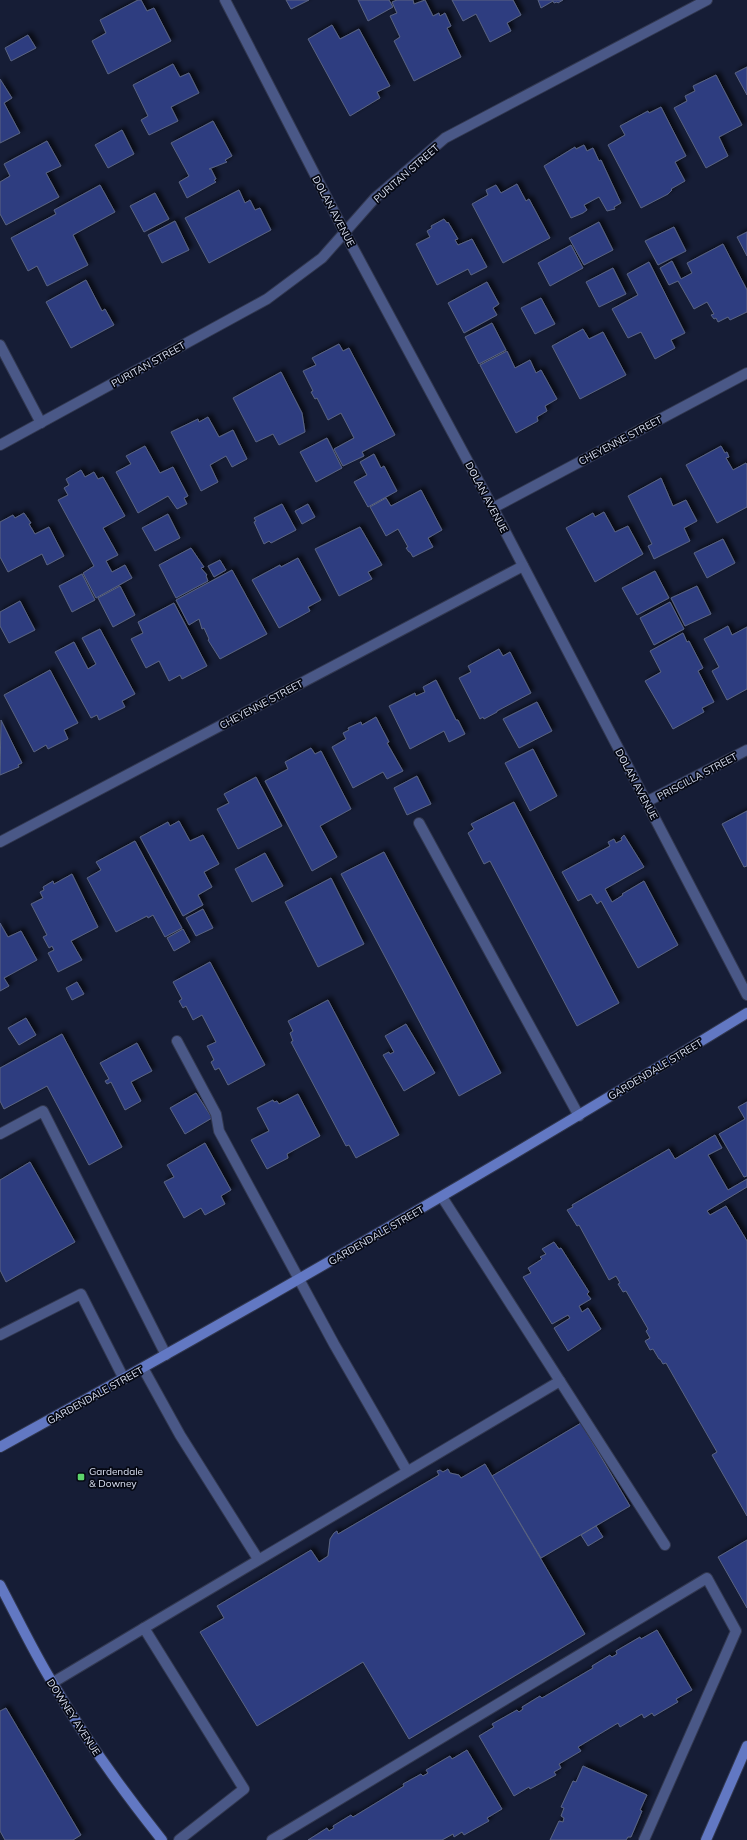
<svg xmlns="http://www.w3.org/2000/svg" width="747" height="1840" font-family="Mulish,sans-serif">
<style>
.building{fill:#2e3d80;stroke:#5a6482;filter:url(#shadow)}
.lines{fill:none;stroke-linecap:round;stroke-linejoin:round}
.lane-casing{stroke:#323850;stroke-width:12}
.street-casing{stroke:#323850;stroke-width:12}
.secondary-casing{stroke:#323850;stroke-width:12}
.lane{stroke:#4a5887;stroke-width:10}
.street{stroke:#4a5887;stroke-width:10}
.secondary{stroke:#6278c3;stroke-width:10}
.poi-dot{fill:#5dd56c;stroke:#050813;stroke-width:1.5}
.labels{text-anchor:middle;stroke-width:3.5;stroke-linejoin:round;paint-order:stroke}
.street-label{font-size:10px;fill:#dbe1f3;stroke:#050813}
.poi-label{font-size:10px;fill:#dbe1f3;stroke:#050813;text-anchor:start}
</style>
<defs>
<filter id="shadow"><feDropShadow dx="3.5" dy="-3.5" stdDeviation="2" flood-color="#0009"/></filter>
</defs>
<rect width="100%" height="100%" fill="#161d36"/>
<g class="building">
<path d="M138 0H141L147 11 154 8 171 41 108 74 92 41 106 33 100 20Z"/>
<path d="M286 0H309L291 9Z"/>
<path d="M358 0H389L393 7 368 21Z"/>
<path d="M397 0H413L414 4 425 0 433 16 439 13 440 16 445 13 451 26 447 28 461 57 414 81 394 41 400 37 390 16 397 13 392 2Z"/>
<path d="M452 0H513L521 15 507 23 511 31 490 42 476 14 463 21Z"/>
<path d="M538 0H563L558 3 557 2 554 3 553 1 541 8Z"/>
<path d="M332 25 340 39 359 29 390 86 377 92 380 98 350 116 308 39Z"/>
<path d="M28 35 36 48 11 61 5 48Z"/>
<path d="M173 64 180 77 189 73 199 93 171 107 178 121 149 135 141 120 148 116 133 85Z"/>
<path d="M747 67V95L735 73Z"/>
<path d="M716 75 742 125 719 137 728 156 706 168 674 108 687 101 685 96 695 91 693 86Z"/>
<path d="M0 79 12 98 4 103 20 133 0 143Z"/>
<path d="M661 107 686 156 675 162 685 181 671 189 672 190 668 194 641 208 608 145 625 135 620 126 648 111 649 113Z"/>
<path d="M213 121 232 156 225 160 227 162 209 169H211L216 179 214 180 216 182 187 198 179 182 189 176 171 143Z"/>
<path d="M122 130 134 154 108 168 95 145Z"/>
<path d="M47 141 61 166 46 173 59 197 6 225 0 214V182L10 176 4 164Z"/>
<path d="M584 145 587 151 593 148 599 161 601 160 621 203 614 207 615 209 607 211 599 197 584 205 587 210 583 213 571 218 544 166 575 147 576 149Z"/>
<path d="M517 184 526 201 529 199 550 238 503 263 472 204 488 195 486 190 496 185 501 193Z"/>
<path d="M100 185 115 212 73 235 88 265 47 286 37 266 28 271 11 238 56 214 54 210Z"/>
<path d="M239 190 245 203 250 200 255 210 260 208 271 230 209 263 185 218Z"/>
<path d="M155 193 169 219 144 232 130 206Z"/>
<path d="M444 219 447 223 448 222 458 239 455 240 458 245 472 239 487 267 471 275 468 269 437 285 416 244 430 237 427 231 432 228 431 226Z"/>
<path d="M175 221 189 250 162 263 148 235Z"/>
<path d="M599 222 613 250 584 265 569 238Z"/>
<path d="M674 227 686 251 658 265 645 241Z"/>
<path d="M747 232V256L737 237Z"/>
<path d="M723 244 747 290V312L730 320 728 317 718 322 716 318 714 319 711 315 714 314 707 302 694 309 678 281 669 285 660 268 672 261 681 279 692 273 687 263Z"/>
<path d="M571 245 583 268 550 286 538 263Z"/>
<path d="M649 262 685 333 671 340 675 348 655 359 641 332 628 338 612 309 638 295 627 274Z"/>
<path d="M613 268 626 294 599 307 586 282Z"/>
<path d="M86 280 102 311 105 309 114 325 71 348 46 302Z"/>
<path d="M487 282 499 304 493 308 497 315 464 333 448 303Z"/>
<path d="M541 298 555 324 535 334 521 308Z"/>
<path d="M492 323 506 350 479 364 465 337Z"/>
<path d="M583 329 589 339 603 332 626 375 580 399 552 346Z"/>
<path d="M339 344 343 351 349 348 395 435 362 452 364 456 343 466 334 449 354 438 341 413 328 420 317 398 315 399 311 392 313 391 303 371 316 365 312 358Z"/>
<path d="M507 351 515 368 530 360 536 373 541 370 557 399 545 406 547 411 537 417 538 421 516 433 480 365Z"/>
<path d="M281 372 302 413 305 432 279 445 273 434 256 442 233 398Z"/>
<path d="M208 417 219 437 233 430 247 459 232 467 226 456 210 465 218 482 201 491 171 432 198 419 199 422Z"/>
<path d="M327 438 342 468 316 482 300 452Z"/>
<path d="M145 446 160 473 173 467 188 496 184 498 187 504 177 509 168 496 138 513 116 472 131 464 126 456Z"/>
<path d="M721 446 725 453 727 452 729 457 726 458 733 470 746 463 747 465V507L717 523 686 465Z"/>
<path d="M374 454 381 468 384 466 397 491 368 507 354 482 367 475 360 462Z"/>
<path d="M81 470 85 477 94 472 98 479 103 477 125 516 103 528 118 555 106 561 112 572 125 565 132 578 96 598 83 573 94 566 58 500 68 495 64 488 69 485 66 479Z"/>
<path d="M661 478 673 506 686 500 697 521 684 528 690 541 654 559 648 546 652 544 628 496Z"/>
<path d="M421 490 442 530 428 538 433 547 413 557 410 552H409L406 548 408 547 398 529 386 536 370 507 386 498 391 506Z"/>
<path d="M282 504 296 530 271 543 269 541 264 544 254 522 256 521 254 518Z"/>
<path d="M308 504 315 517 302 524 295 511Z"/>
<path d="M604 512 615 532 628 526 643 554 595 582 566 528 593 513 595 517Z"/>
<path d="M24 513 31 523 29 524 35 534 49 527 64 556 47 565 42 554 8 572 0 557V522L13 515 15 518Z"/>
<path d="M168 514 180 538 155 551 142 528Z"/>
<path d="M360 527 382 565 368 572 372 579 339 596 315 549Z"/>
<path d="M723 539 735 563 707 578 694 553Z"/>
<path d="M191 548 204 567 201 568 207 575 206 576 208 581 176 598 159 565Z"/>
<path d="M298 558 321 600 308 607 310 611 279 628 252 580 280 565 281 567Z"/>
<path d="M220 560 226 570 214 577 208 566Z"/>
<path d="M232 570 267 634 220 659 208 640 209 639 204 628 202 629 199 619 189 625 176 600Z"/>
<path d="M655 571 669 598 637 615 622 588Z"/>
<path d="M82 574 95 600 72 612 59 586Z"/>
<path d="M120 586 135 615 113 627 98 598Z"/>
<path d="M697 586 711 614 685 626 671 598Z"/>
<path d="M20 601 35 630 9 643 0 626V612Z"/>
<path d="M670 602 684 629 654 645 640 618Z"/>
<path d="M174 603 207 666 182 679 180 675 169 681 159 661 146 668 131 639 143 633 138 622Z"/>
<path d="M728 626 732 635 747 627V689L727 700 712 671 719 667 704 639Z"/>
<path d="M100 629 135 694 122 701 125 707 99 720 97 715 91 718 55 652 74 642 88 669 96 664 82 638Z"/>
<path d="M683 633 687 642 689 641 703 668 698 671 714 702 702 708 704 712 673 729 645 681 661 672 650 651Z"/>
<path d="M499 649 503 656 510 652 531 693 497 711V712L484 719 483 717 480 719 459 678 471 672 468 666Z"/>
<path d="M50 670 78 723 64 730 68 739 48 749 46 745 34 752 4 695Z"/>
<path d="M436 680 456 720H458L465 734 449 742 444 731 410 749 389 706 415 693 416 696 425 692 423 687Z"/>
<path d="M537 702 552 731 519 748 503 719Z"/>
<path d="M376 717 389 742 387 743 403 771 387 779 383 772 353 788 332 747 346 739 343 733 349 730 348 728 361 722 362 725Z"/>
<path d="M1 720 22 763 18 765 19 767 0 775Z"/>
<path d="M311 748 315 754 321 751 351 809 320 826 337 857 312 871 265 781 288 769 285 762Z"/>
<path d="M533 749 557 796 530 811 505 763Z"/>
<path d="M417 776 431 804 407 815 394 788Z"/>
<path d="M256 777 282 826 238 849 217 809 229 803 224 794Z"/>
<path d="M514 802 619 1003 577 1026 490 861 484 864 468 833 474 829 471 824Z"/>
<path d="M747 811V866L744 867 722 824Z"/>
<path d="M179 821 190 841 203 835 219 864 204 872 212 887 198 895 203 905 183 916 140 837 168 822 170 826Z"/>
<path d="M624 835 644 867 605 889 612 902 623 895 622 894 644 881 678 945 638 968 601 901 597 904 591 894 578 901 562 872 610 846 608 842 614 839 616 843 622 840 621 838Z"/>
<path d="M135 841 182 928 165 937 153 915 148 918 147 916 116 932 87 878 101 870 96 862Z"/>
<path d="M384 852 501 1073 459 1096 341 874Z"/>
<path d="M265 853 283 886 252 902 235 869Z"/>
<path d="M72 874 98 927 71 941 82 960 58 972 48 953 54 950 52 946 49 948 43 937 47 935 31 904 43 898 40 892 44 890 43 887 53 881 54 884Z"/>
<path d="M331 878 364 944 318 967 285 902Z"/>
<path d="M203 909 213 928 196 936 186 918Z"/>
<path d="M0 923 8 937 21 931 37 960 4 978 9 986 0 991Z"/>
<path d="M183 929 190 942 174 951 167 938Z"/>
<path d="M210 962 265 1065 228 1085 219 1068 215 1070 211 1062 214 1060 207 1046 216 1042 202 1015 193 1020 186 1006 183 1008 179 1001 182 999 173 982Z"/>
<path d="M77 982 84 994 72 1000 66 988Z"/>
<path d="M328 1000 399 1135 356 1158 349 1145 346 1146 291 1042 293 1041 290 1033 293 1031 288 1021Z"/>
<path d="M26 1018 36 1035 19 1045 8 1028Z"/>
<path d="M406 1024 435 1073 404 1091 383 1055 389 1052 390 1054 394 1052 385 1036Z"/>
<path d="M62 1034 122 1147 89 1165 47 1086 4 1109 0 1101V1068Z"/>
<path d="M137 1043 152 1071 131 1082 141 1101 125 1110 111 1082 107 1084 105 1081 109 1079 100 1063Z"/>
<path d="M196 1093 212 1118 185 1134 170 1108Z"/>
<path d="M298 1094 320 1136 287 1154 288 1158 267 1169 251 1140 269 1131 257 1108 273 1100 274 1102 277 1101 279 1104Z"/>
<path d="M747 1102V1176L744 1177 719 1134 745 1119 738 1107Z"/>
<path d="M715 1135 722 1148 708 1155 728 1190 747 1179V1187L707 1211 710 1215 726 1206 747 1241V1516L712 1455 717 1452 666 1363 663 1364 660 1359H659L653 1349 650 1350 645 1341 650 1338 646 1331 648 1329 626 1291 623 1292 618 1284 620 1283 616 1276 609 1280 579 1225 577 1226 567 1210 573 1207 572 1205 669 1149 675 1159Z"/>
<path d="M205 1143 231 1190 221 1196 225 1204 205 1215 201 1208 184 1218 164 1182 174 1177 167 1165Z"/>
<path d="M30 1162 75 1242 6 1282 0 1270V1180Z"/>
<path d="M554 1242 559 1249 561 1248 589 1292 587 1294 591 1299 579 1306 582 1312 588 1308 601 1329 568 1351 554 1328 570 1318 568 1315 552 1324 523 1277 531 1273 528 1268 542 1259 540 1257 546 1254 542 1249Z"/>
<path d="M581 1423 630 1506 541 1558 492 1476Z"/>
<path d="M485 1464 585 1634 409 1739 363 1662 257 1726 200 1632 224 1618 217 1606 311 1550 319 1562 328 1556 330 1539 334 1533 337 1531 338 1534 439 1475 437 1471 440 1470 443 1472 448 1469 450 1473 459 1475 461 1478Z"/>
<path d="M596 1526 603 1537 588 1546 581 1535Z"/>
<path d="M747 1540V1608L718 1557Z"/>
<path d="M657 1630 692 1690 676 1699 678 1702 654 1716 652 1713 644 1718 642 1714 620 1727 618 1723 578 1747 581 1751 559 1764 561 1768 554 1772 556 1775 530 1789 529 1787 514 1796 479 1736 494 1727 492 1724 517 1710 519 1712 523 1709 522 1707 540 1696 542 1698 593 1668 592 1666 610 1655 612 1657 617 1654 616 1651 640 1637 641 1639Z"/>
<path d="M6 1708 81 1835 73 1840H5L0 1831V1711Z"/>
<path d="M467 1750 502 1809 487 1818 489 1821 464 1835 462 1832 454 1837 453 1834 442 1840H308L327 1828 329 1831 334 1828 333 1826 351 1815 353 1817 404 1786 403 1784 421 1774 423 1776 428 1773 426 1770 450 1756 452 1759Z"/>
<path d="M583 1766 647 1795 640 1810 642 1811 631 1837H628L626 1840H550L559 1821 563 1822 564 1818 561 1816 564 1808 561 1807 573 1781 576 1782Z"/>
</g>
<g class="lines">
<defs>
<g id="lane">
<path d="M419 823 579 1116"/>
<path d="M177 1041 216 1114 219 1131 334 1344 407 1471"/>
<path d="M0 1134 43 1111 166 1355"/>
<path d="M442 1197 665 1545"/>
<path d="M0 1335 81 1294 124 1379"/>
<path d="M143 1368 180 1435 258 1559"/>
<path d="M144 1628 560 1381"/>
<path d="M52 1683 144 1628 244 1789 179 1840"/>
<path d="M272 1840 707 1578 736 1631 644 1840"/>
</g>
<g id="street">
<path d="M225 0 345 233 493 508 747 995"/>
<path d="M0 345 41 423"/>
<path d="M0 445 267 299 322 258 375 198 445 138 707 0"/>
<path d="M493 508 747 373"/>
<path d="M646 802 747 750"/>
<path d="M0 842 523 566"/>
</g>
<g id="secondary">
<path d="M0 1447C252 1308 502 1164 747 1013"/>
<path d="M0 1585C17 1617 33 1651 52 1682 84 1737 122 1790 162 1840"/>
<path d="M706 1840 747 1746"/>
</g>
</defs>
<use href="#lane" class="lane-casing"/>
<use href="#street" class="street-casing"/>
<use href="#secondary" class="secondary-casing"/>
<use href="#lane" class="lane"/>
<use href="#street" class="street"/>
<use href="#secondary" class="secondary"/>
</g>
<rect class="poi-dot" x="77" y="1473" width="8" height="8" rx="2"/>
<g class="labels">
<g class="street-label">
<text transform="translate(406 173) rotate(-41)" y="4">PURITAN STREET</text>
<text transform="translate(334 211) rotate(62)" y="4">DOLAN AVENUE</text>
<text transform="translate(148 364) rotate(-29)" y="4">PURITAN STREET</text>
<text transform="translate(620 440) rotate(-28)" y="4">CHEYENNE STREET</text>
<text transform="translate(487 497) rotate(62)" y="4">DOLAN AVENUE</text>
<text transform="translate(261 704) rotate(-28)" y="4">CHEYENNE STREET</text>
<text transform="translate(697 776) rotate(-28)" y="4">PRISCILLA STREET</text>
<text transform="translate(637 784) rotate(62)" y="4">DOLAN AVENUE</text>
<text transform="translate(655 1069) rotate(-31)" y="4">GARDENDALE STREET</text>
<text transform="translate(376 1235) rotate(-30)" y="4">GARDENDALE STREET</text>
<text transform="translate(95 1395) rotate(-29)" y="4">GARDENDALE STREET</text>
<text transform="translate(74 1717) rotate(57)" y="4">DOWNEY AVENUE</text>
</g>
<g class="poi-label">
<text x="89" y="1475">Gardendale<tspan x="89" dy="12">&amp; Downey</tspan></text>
</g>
</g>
</svg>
